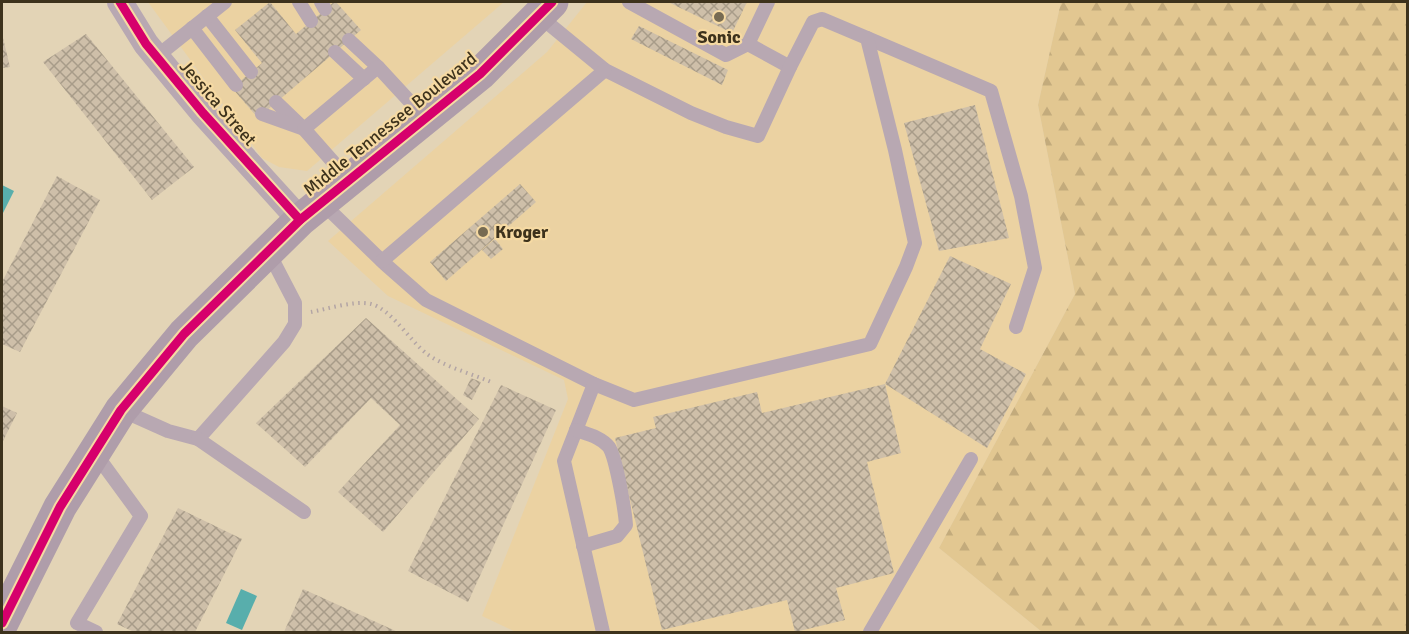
<svg xmlns="http://www.w3.org/2000/svg" width="1409" height="634" font-family="Signika,sans-serif">
<style>
.built{fill:#ebd2a2}
.forest{fill:url(#forest-firs)}
.water{fill:#58aeac}
.building{fill:url(#building-cross-hatch)}
.lines{fill:none;stroke-linecap:round;stroke-linejoin:round}
.path{stroke:#b3a5a5;stroke-width:4;stroke-dasharray:1.5 4.5;stroke-linecap:butt}
.service{stroke:#b8a8b2;stroke-width:14}
.minor{stroke:#b8a8b2;stroke-width:26}
.secondary{stroke:#af9daa;stroke-width:33}
.cycleway-casing{stroke:#f6daa3;stroke-width:13}
.cycleway{stroke:#d6006c;stroke-width:9}
.poi-dot{fill:#776b52;stroke:#f6daa3;stroke-width:2}
.labels{text-anchor:middle;stroke-width:4.5;stroke-linejoin:round;paint-order:stroke}
.poi-label{font-size:18px;font-weight:bold;fill:#3d321c;stroke:#f6daa3}
.street-label{font-size:18px;fill:#3d321c;stroke:#f6daa3}
</style>
<defs>
<pattern id="forest-firs" width="22" height="20" patternUnits="userSpaceOnUse" patternTransform="scale(1.5)"><rect width="22" height="20" fill="#e2c791"/><path d="M5 1l3.5 6h-7zM16 11l3.5 6h-7z" fill="#c3ab7c"/></pattern>
<pattern id="building-cross-hatch" width="8" height="8" patternUnits="userSpaceOnUse" patternTransform="scale(1.5)"><rect width="8" height="8" fill="#cebfa9"/><path d="M0 0l8 8M0 8l8-8" fill="none" stroke="#a89c89"/></pattern>
</defs>
<rect width="100%" height="100%" fill="#e3d4b6"/>
<g class="built">
<path d="M148 2H504L307 171 279 167 262 158Z"/>
<path d="M587 2H1061L1038 105 1075 294 939 548 1042 632H516L482 616 568 399 564 380 388 296 328 241 547 52Z"/>
</g>
<path class="forest" d="M1061 2H1407V632H1042L939 548 1075 294 1038 105Z"/>
<g class="water">
<path d="M2 185 14 191 2 215Z"/>
<path d="M241 589 257 596 242 630 226 623Z"/>
</g>
<g class="building">
<path d="M270 2 296 34 334 2H336L361 30 258 118 232 88 262 63 235 30Z"/>
<path d="M668 2H747L732 33Z"/>
<path d="M639 26 728 70 722 85 631 39Z"/>
<path d="M2 34 10 67 2 68Z"/>
<path d="M86 34 194 167 152 200 43 62Z"/>
<path d="M975 105 1009 238 939 251 904 123Z"/>
<path d="M57 176 100 200 20 352 2 344V282Z"/>
<path d="M520 184 536 202 446 281 430 262Z"/>
<path d="M495 239 503 249 491 259 482 250Z"/>
<path d="M950 256 1011 284 980 349 1026 374 987 448 885 384Z"/>
<path d="M366 318 479 419 383 532 338 492 400 425 371 398 305 467 256 423Z"/>
<path d="M471 378 481 382 472 400 463 395Z"/>
<path d="M885 384 901 453 867 462 894 573 836 588 845 620 795 632 787 600 662 630 615 438 656 428 653 417 757 392 762 413Z"/>
<path d="M501 385 556 410 468 602 408 571Z"/>
<path d="M2 406 17 413 2 443Z"/>
<path d="M178 508 242 539 195 632H134L117 624Z"/>
<path d="M303 589 398 632H284Z"/>
</g>
<g class="lines">
<path class="path" d="M311 312C327 309 355 300 371 304 391 309 410 341 427 354 445 367 470 373 491 382"/>
<g class="service">
<path d="M299 2 311 21"/>
<path d="M321 2 325 9"/>
<path d="M629 2 726 55 748 44 768 2"/>
<path d="M207 16 251 72"/>
<path d="M192 28 236 85"/>
<path d="M867 38 991 91 1021 196 1035 268 1016 327"/>
<path d="M349 40 378 67"/>
<path d="M748 44 790 67"/>
<path d="M335 52 364 79"/>
<path d="M156 57 225 2"/>
<path d="M276 102 301 126"/>
<path d="M262 114 304 129"/>
<path d="M349 180 304 129 378 67 425 118"/>
<path d="M321 202 385 264 426 300 594 384 634 400 870 344 906 267 915 243 895 150 867 38 822 19 813 22 790 67 758 136 726 127 691 113 605 70 538 15"/>
<path d="M382 261 605 70"/>
<path d="M594 384 564 461 603 632"/>
<path d="M121 410 168 431 198 439 284 342 295 324V303L268 251"/>
<path d="M576 430C587 434 601 437 609 447 616 458 625 510 626 525L617 536 583 546"/>
<path d="M198 439 304 512"/>
<path d="M95 453 141 516 77 623 96 632"/>
<path d="M870 632 971 459"/>
</g>
<path class="minor" d="M120 2 146 44 203 113 300 220"/>
<path class="secondary" d="M2 623 60 507 121 410 184 334 300 220 480 74 552 2"/>
<defs>
<g id="cycleway">
<path d="M120 2 146 44 203 113 300 220"/>
<path d="M2 623 60 507 121 410 184 334 300 220 480 74 552 2"/>
</g>
</defs>
<use href="#cycleway" class="cycleway-casing"/>
<use href="#cycleway" class="cycleway"/>
</g>
<g class="poi-dot">
<circle cx="719" cy="17" r="6"/>
<circle cx="483" cy="232" r="6"/>
</g>
<g class="labels">
<g class="poi-label">
<text x="719" y="43">Sonic</text>
<text x="495" y="238" text-anchor="start">Kroger</text>
</g>
<g class="street-label">
<text transform="translate(218 103) rotate(49)" y="6">Jessica Street</text>
<text transform="translate(390 124) rotate(-39)" y="6">Middle Tennessee Boulevard</text>
</g>
</g>
<rect width="1409" height="634" fill="none" stroke="#3d321c" stroke-width="6"/>
</svg>
